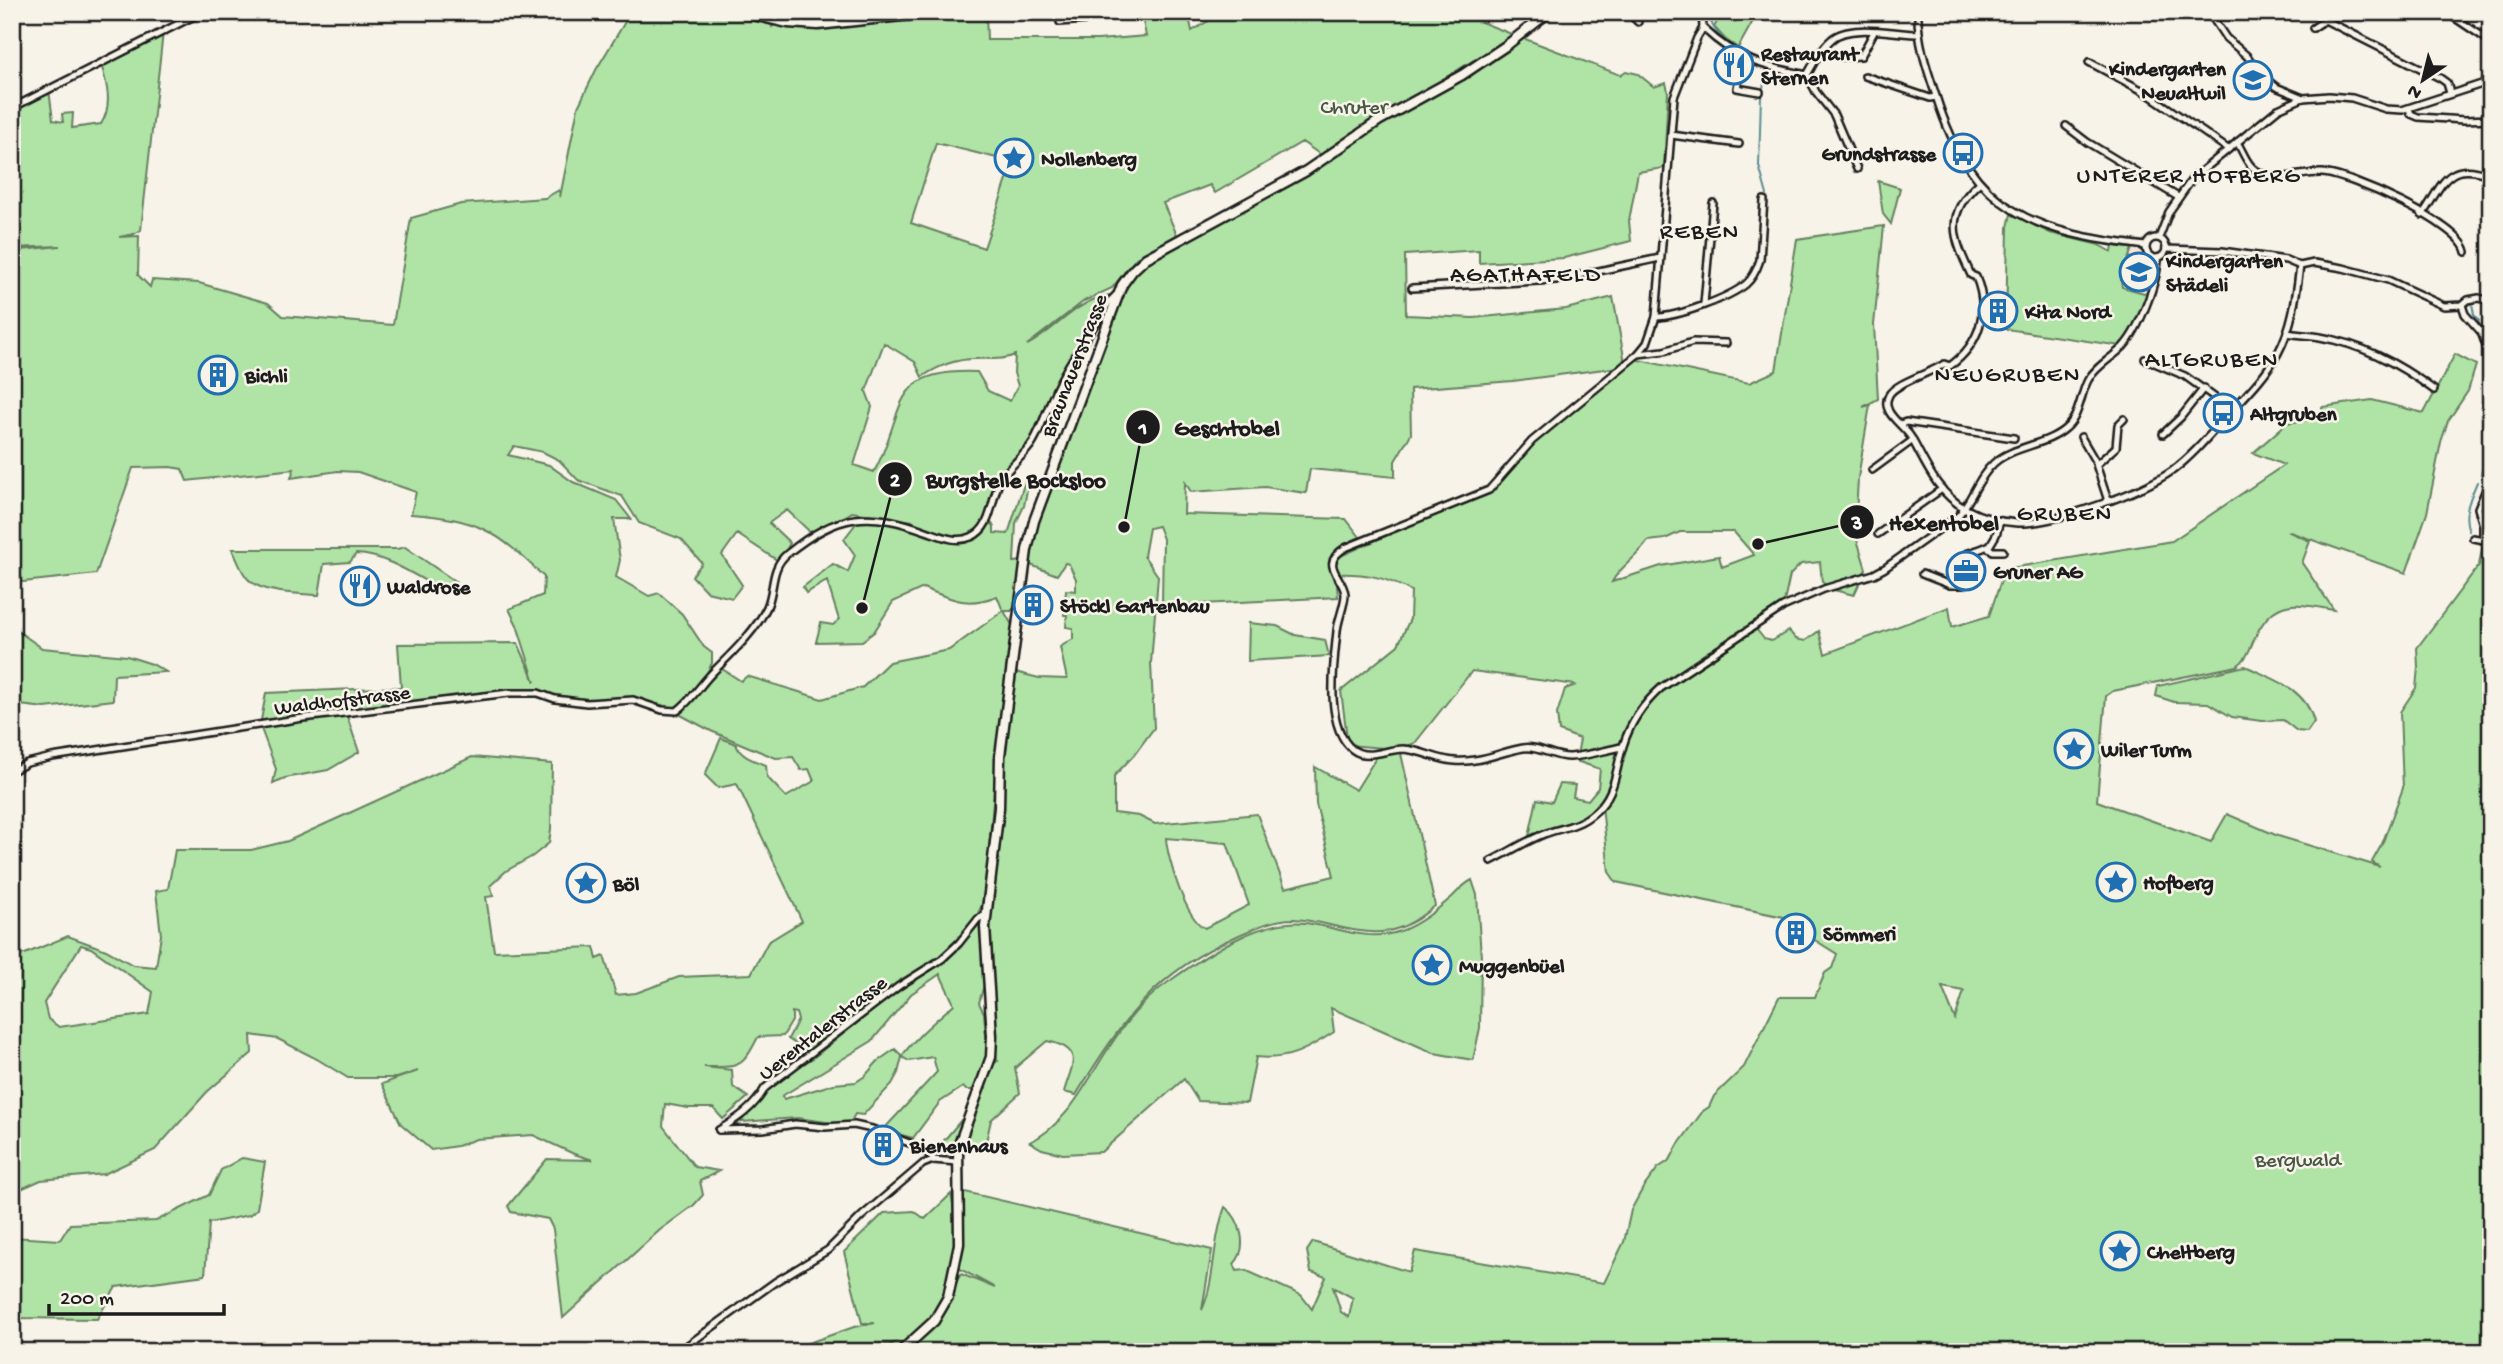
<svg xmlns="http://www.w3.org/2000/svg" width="2503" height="1364" font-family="'Gochi Hand',sans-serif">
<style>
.built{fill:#f6e2d7}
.green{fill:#b0e4a6;stroke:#668061;stroke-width:2;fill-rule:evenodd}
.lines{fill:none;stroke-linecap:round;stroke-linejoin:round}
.stream{stroke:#5b8c90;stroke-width:2}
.street-casing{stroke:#1c1c1c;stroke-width:10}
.secondary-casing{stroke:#1c1c1c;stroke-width:13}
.street{stroke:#f7f3e8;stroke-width:5}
.secondary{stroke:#f7f3e8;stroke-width:8}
.labels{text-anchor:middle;stroke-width:5;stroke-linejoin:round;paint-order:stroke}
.poi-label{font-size:21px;font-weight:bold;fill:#1c1c1c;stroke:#f7f3e8;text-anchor:start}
.park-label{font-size:21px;fill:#485845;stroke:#f7f3e8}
.street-label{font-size:21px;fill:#1c1c1c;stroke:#f7f3e8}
.quarter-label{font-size:24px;letter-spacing:2px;fill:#1c1c1c;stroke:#f7f3e8}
.leader{fill:none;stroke:#1c1c1c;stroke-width:2.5}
.callout-dot{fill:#1c1c1c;stroke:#f7f3e8;stroke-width:2.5}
.mark-label{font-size:21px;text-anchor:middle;font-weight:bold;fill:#fff}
.callout-label{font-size:23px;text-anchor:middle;font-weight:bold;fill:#1c1c1c;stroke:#f7f3e8;stroke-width:5;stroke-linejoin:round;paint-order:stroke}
</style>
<rect width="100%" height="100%" fill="#f7f3e8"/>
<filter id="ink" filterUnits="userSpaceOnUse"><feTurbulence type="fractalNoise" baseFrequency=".0143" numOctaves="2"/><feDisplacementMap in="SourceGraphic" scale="14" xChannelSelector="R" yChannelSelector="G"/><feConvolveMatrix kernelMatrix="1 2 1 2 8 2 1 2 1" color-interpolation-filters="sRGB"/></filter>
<g filter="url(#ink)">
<g class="built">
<path d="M2132 248 2144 253 2156 265 2148 293 2121 283Z"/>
<path d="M2000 290 2008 292 2006 329 1990 325 1992 294Z"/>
</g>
<g class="green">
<path d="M631 12H729L770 22 772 27 776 23 820 29 954 12H986L987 40H1098L1146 36 1141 12H1188L1192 31 1223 12H1456L1514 35 1321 155 1302 142 1215 193 1210 185 1163 203 1177 235 1136 258 1112 288 1084 301 1027 345C1055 331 1076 300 1110 295L1057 382 1030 444 1003 473 986 518 994 526V533L1008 534 1025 481 1029 480 1024 506 1016 523 1014 562 1022 561 1016 606 1011 611H1004L1012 625 1000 719 987 873 982 905 971 928 978 921H982L984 985 979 1003 984 1013 987 1050 986 1063 981 1079 972 1090H966L963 1087 940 1102 913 1138 883 1130 937 1072 933 1057 909 1061 902 1057 898 1073 892 1084 863 1115 855 1114 849 1125 797 1118 741 1122 765 1088 813 1058 900 989 941 962 899 986 811 1054 788 1039 798 1020 796 1013 792 1012V1021L783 1036 758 1037C742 1069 739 1067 704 1067L732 1070 733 1087 748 1097 723 1119 713 1108H688L665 1104 663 1126 695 1167 719 1171 700 1181 703 1195 694 1205 660 1230 563 1318 553 1229 548 1219 511 1212 508 1206 547 1159 593 1160 574 1154 533 1135 476 1139 457 1146 431 1150 401 1124 382 1084 418 1071 397 1078H348L317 1059 278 1039 251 1035 252 1053 207 1092 155 1150 104 1174 41 1180 12 1193V956L25 954 68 936 106 950 133 965 156 967 161 935 156 891 168 889 175 850H251L288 841 472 757 552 764 551 829 549 843 533 856 506 871 490 886 494 896 486 897 494 951 594 947 597 959 604 956 616 995 636 993 679 977 751 974 768 942 802 921 737 784 718 788 705 775 721 738 736 744C740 757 755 761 766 765L767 777 786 797 814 781 809 769 801 770 793 757 776 758 761 752 711 731 662 705 633 700 587 703 538 693 406 706 310 720 347 716 359 752 328 770 285 778 273 783 276 769 260 726 266 693 401 687 398 644 518 643 535 682 517 625 509 609 543 595 544 577C496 530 478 519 411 514L416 492 358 472 338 471 291 478 294 469 187 481 182 469 170 467 133 468 96 574 23 582 12 580V251L60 246 12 248V108L49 90 53 120 63 122 62 114 73 113 72 128 101 124C113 106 107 84 101 64L163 32 141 230 134 234 119 237 139 236 138 275 150 287 152 280 199 283 268 303 283 316 393 325 411 218 461 204 545 198 559 190 560 197 578 107 596 70ZM936 143 1013 162 984 248 911 223ZM884 343 915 362 922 377C938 366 955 359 975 359 989 358 1002 361 1015 355L1014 373 1018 386 1010 401 988 391 977 372C886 368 907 412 874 472L854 465 872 407 866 391ZM514 446 543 452 559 460 578 480 622 496 639 523 681 539 702 563 692 576 707 592 732 598 742 585 722 555 737 534 780 562 790 543 769 523 787 510 808 530 811 538 852 512 913 521 911 523 936 531 932 536 892 522 858 521 844 539 855 555 848 572 833 564 803 587 806 593 827 581 839 620 833 625 821 623 816 642 862 641 874 632 893 602 923 588C952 599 966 608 997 596L1003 611 949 650 889 662 863 687 822 699 747 676 741 681 719 667 703 681 712 663V653L704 647 682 614 659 593 649 596 616 577 620 560 614 519H631L616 500 573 482 549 465 508 455ZM81 945 91 948 153 992 149 1014 59 1027 48 1019 44 1003ZM940 974 954 1004C936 1021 916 1036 902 1056L895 1049 878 1061 865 1076 856 1082 834 1084 784 1099 782 1096 872 1041 911 994Z"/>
<path d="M763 12H895L813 20Z"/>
<path d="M1723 12H1758L1738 48 1725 39 1714 27Z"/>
<path d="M1520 37 1620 75 1626 71 1638 74 1654 87 1666 83 1668 91 1664 168 1638 172 1629 221 1631 241 1564 258 1479 263V250L1405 255 1406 315 1473 318 1566 309 1613 297 1624 357 1623 366 1634 359 1749 383 1776 371 1797 239 1884 226 1874 325 1878 399 1863 407 1870 405 1858 478 1855 533 1866 569 1854 595 1834 590 1822 582 1820 562 1801 564 1790 575 1783 607 1753 625 1764 639 1771 641 1789 631 1796 639 1805 641 1819 631 1825 654 1949 607 1952 627 1989 616 2005 569 2172 541 2284 465 2253 453 2287 423 2324 418 2322 407 2372 400 2424 413 2455 354 2476 365 2468 391 2448 421 2441 442 2427 513 2406 573 2287 531 2310 541 2302 563 2334 610C2299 604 2276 596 2257 633 2250 647 2249 657 2237 666L2113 691 2106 696 2097 801 2211 842 2227 814 2278 836 2380 867 2372 862 2382 844 2403 788 2400 712 2416 688 2418 667 2417 648 2479 565 2483 544 2491 546V1352H1439L1438 1347V1352H884L894 1343 854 1352H795L794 1348 854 1327 875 1323H862L844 1252 884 1213 914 1211 925 1219 951 1194C959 1230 955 1261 948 1297L961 1274 995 1288 960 1269 959 1227 964 1206 961 1191 1212 1250 1202 1310C1216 1279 1212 1240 1225 1207 1241 1219 1249 1248 1234 1264L1237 1271 1245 1270 1301 1295 1312 1309 1326 1277 1311 1272 1307 1251 1313 1242 1409 1272 1415 1251 1604 1283 1624 1242 1631 1210 1643 1188 1658 1168 1670 1160 1678 1145 1703 1111 1709 1107 1714 1096 1744 1067 1779 997H1815L1825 973 1832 968 1837 954 1810 937 1809 929 1803 921 1616 882 1609 872 1602 806 1588 818 1528 841 1537 799 1552 802 1560 784 1575 785 1573 797 1588 800 1598 788 1600 769 1576 761 1580 739 1559 731 1557 714 1565 689 1576 685 1472 671 1415 743 1400 749 1435 906C1424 914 1413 924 1399 928 1366 941 1327 920 1293 919 1273 919 1255 928 1237 936 1154 973 1122 1021 1076 1095L1064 1092C1071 1066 1086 1049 1047 1041L1015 1068 1020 1093 991 1120 985 1146 962 1142 993 1064 998 1061 994 1058 987 937 1011 671 1039 678 1067 679 1060 647 1073 639V628L1066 627 1067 615H1064L1066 590 1076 591V579L1069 564 1065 563 1057 575 1028 564 1032 537 1126 285 1150 259 1353 141ZM1620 367 1520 452 1485 492 1336 558 1351 541 1360 537 1346 519 1184 514 1185 482 1191 492 1265 487 1306 493 1310 469 1395 477V461L1411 434 1410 389 1513 381ZM1158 526 1163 539 1162 606 1338 597 1336 574C1366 573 1385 577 1411 591L1410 619 1398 645 1341 691 1348 745 1396 749 1379 753 1356 790 1315 767 1316 804 1334 876 1285 888 1257 814 1155 824 1139 816 1114 813V776L1134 755 1154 728 1151 663 1158 576 1144 556 1149 528ZM1680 532H1734L1754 555 1722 567 1719 556 1661 566 1612 582C1619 567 1637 558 1648 541L1665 539ZM1166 838 1227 843 1249 905 1205 928C1186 920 1167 858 1166 838ZM1942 987 1964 991 1955 1019ZM1333 1287 1353 1298 1349 1317 1341 1312Z"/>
<path d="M1878 181 1900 188 1891 224 1883 214Z"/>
<path d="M2011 214 2050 233 2099 245 2112 252 2113 246 2132 248 2121 280 2122 287 2148 294 2134 328 2121 346 2006 329 2008 227Z"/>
<path d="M405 547 456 582 454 592H445C417 577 387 555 356 554L350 562 324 564 319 595C300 594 262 594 248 579 241 572 237 558 232 549H397Z"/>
<path d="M1249 623 1277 626 1295 635 1325 640 1329 656 1248 661Z"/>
<path d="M12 627 42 648 127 656 152 664 166 672 114 675 113 700 45 708 12 704Z"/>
<path d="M2245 666C2273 679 2306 688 2314 722L2307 732 2297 731 2283 720 2262 721 2232 717 2208 703 2174 702 2156 696 2158 686Z"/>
<path d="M1472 880 1477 895 1481 957 1480 1028 1473 1060 1434 1053 1331 1008 1334 1032C1308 1049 1288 1061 1256 1057L1247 1103 1198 1101 1184 1079 1101 1152 1063 1154 1042 1149 1030 1142C1069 1123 1087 1080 1110 1046 1126 1021 1146 997 1171 980 1206 955 1260 918 1305 923 1333 926 1365 941 1394 933 1415 928 1436 911 1452 897 1458 891 1464 884 1472 880Z"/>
<path d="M962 1119 951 1157 930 1146 941 1144Z"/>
<path d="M242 1158 265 1162 257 1209 249 1215 209 1223 205 1275 116 1287 97 1319 12 1318V1237L60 1240 70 1224 156 1221 209 1195 221 1170Z"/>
</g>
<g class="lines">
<g class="stream">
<path d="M1710 19C1718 45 1745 52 1766 63"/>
<path d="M1767 195 1759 166 1761 95 1767 73"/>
<path d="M2472 303 2474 315 2479 321"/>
<path d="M2481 474 2491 438"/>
<path d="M2469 531C2462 514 2470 499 2477 482"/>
</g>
<defs>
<g id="street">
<path d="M1628 12 1638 22"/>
<path d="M1918 12C1917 41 1927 69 1936 96 1972 212 2034 233 2146 246"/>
<path d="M2206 12 2212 17 2226 38 2247 56 2259 73 2276 87 2303 98"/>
<path d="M2446 12 2491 42"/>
<path d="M1060 22 1086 20 1093 12"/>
<path d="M1703 28C1738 61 1762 66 1807 75 1814 63 1821 48 1832 39 1849 23 1897 34 1919 34"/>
<path d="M2313 28 2325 20 2440 78 2447 83 2450 93"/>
<path d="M1843 57 1861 56 1874 32"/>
<path d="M1743 58 1737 88 1760 92"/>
<path d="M2089 62 2145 92 2228 149"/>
<path d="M1807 75 1816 92 1834 115 1857 169"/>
<path d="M1865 76 1930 98 1936 97"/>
<path d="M12 108 202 12"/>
<path d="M2409 109 2411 114 2418 117 2464 120 2491 119"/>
<path d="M2066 126 2087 142 2178 197"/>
<path d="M1671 135 1739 144"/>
<path d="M2237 142C2245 155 2247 168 2263 174 2282 182 2303 172 2322 173 2350 175 2461 224 2466 252"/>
<path d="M1979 183C1944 214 1953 237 1971 275L1976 277C1990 311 1980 344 1950 366L1944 364C1931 373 1895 383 1889 395 1879 413 1905 425 1912 439 1926 465 1938 494 1966 509 1981 517 2001 522 2017 523 2053 525 2142 492 2172 471 2192 456 2208 437 2224 419 2243 398 2265 377 2278 353 2293 325 2296 296 2300 266"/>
<path d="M2422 215C2442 187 2446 158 2491 176"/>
<path d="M2159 238 2169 212 2192 179 2278 109 2303 98 2329 96 2352 98 2386 109 2402 110 2491 81"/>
<circle cx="2156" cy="248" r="10"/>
<path d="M2166 249 2222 251 2286 260 2300 266 2314 263 2343 268 2388 280 2444 306 2462 305 2468 300 2479 298 2491 301"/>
<path d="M1412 288 1556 280 1660 258"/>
<path d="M1704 304 1713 203"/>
<path d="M2462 305 2465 314 2481 332 2491 359"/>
<path d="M1656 317C1677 317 1729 298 1746 284 1753 278 1757 269 1760 260L1764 200"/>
<path d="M2287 333C2298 335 2309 335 2320 337 2361 344 2401 365 2434 390"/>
<path d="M1638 354 1664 351 1693 342 1726 343"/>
<path d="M2145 359 2185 376 2232 410"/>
<path d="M1900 424 1906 422 2014 438"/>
<path d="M2163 434 2181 417 2204 388"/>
<path d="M2081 437 2095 461 2108 501"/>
<path d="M2097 464 2116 447 2118 425 2124 419"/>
<path d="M1872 470 1913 440"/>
<path d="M1878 534 1942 489"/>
<path d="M2473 538 2483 540V525L2478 508 2491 478"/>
<path d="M1987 547 1993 551H2003"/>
<path d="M1922 574 1950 585H1963"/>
<path d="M1956 585C1959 546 1961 559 1990 545L1996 535 2000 521"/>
<path d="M1622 747C1606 750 1587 756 1570 757 1555 758 1538 745 1523 748 1500 752 1480 763 1455 761 1437 760 1422 750 1403 749 1386 749 1367 761 1352 749 1324 725 1334 663 1337 631 1338 619 1345 605 1345 594 1343 576 1318 565 1345 548L1489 490 1532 441 1638 354 1647 343 1656 317 1674 97 1697 38 1703 28 1702 12"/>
<path d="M12 771 27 763 52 757 303 718 509 693H538L555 699 587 703 633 700 662 710 677 711C692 700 700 685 713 672 732 653 755 632 767 607 775 589 770 568 787 554 839 512 869 510 929 532 943 537 957 543 971 537 992 529 991 500 999 483 1007 467 1024 457 1033 442 1044 423 1049 402 1059 383 1073 355 1093 329 1109 302L1116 295H1118"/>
<path d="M1491 861C1509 852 1526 841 1544 834 1567 826 1583 826 1601 806 1616 789 1616 768 1623 746 1630 723 1643 704 1661 688L1783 607 1824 589 1874 574 1885 568 1958 516C1972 500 1978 477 1994 463 2015 445 2046 446 2066 428 2080 416 2080 395 2088 380 2096 366 2112 358 2123 347 2139 330 2158 281 2158 258"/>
<path d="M719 1130C737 1119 755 1107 765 1088L899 986 942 959 959 943 978 919 985 915"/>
<path d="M719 1130 763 1129 795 1124 825 1127 854 1125 872 1129 912 1144 932 1156 933 1160"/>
<path d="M678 1352 775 1282 828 1250 862 1216 923 1164 933 1160 957 1162"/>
</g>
<g id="secondary">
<path d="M740 12 788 23 818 25 939 12"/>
<path d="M900 1352 934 1321 948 1297 959 1244 958 1147 991 1057 992 1036 985 927 999 808 1000 756 1027 550 1034 521 1122 285 1133 270 1146 258 1306 171 1380 120 1462 75 1507 45 1549 12"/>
</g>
</defs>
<use href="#street" class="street-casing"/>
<use href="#secondary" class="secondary-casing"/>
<use href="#street" class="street"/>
<use href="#secondary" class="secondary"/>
</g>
</g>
<defs>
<symbol id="restaurant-ring" viewBox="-11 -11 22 22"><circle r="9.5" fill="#f7f3e8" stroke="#1f6fb2" stroke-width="1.5"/><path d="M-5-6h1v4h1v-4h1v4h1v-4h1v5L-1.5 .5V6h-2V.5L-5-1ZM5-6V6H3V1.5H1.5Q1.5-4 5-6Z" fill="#1f6fb2"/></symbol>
<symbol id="school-ring" viewBox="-11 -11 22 22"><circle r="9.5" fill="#f7f3e8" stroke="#1f6fb2" stroke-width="1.5"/><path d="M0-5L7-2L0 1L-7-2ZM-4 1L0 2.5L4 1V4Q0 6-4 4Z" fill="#1f6fb2"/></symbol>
<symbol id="bus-ring" viewBox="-11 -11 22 22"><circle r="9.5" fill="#f7f3e8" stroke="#1f6fb2" stroke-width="1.5"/><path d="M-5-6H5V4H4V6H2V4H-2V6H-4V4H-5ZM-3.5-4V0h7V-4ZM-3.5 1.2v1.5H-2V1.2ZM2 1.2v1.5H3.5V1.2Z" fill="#1f6fb2"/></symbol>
<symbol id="sight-ring" viewBox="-11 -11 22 22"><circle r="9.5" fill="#f7f3e8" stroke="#1f6fb2" stroke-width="1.5"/><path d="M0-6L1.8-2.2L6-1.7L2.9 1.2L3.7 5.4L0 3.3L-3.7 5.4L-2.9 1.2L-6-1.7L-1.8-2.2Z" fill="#1f6fb2"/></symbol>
<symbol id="building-ring" viewBox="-11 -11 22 22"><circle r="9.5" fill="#f7f3e8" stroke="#1f6fb2" stroke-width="1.5"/><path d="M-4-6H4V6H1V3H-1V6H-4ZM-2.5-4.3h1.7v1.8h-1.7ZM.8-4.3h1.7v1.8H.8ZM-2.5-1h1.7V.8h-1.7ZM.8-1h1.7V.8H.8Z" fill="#1f6fb2"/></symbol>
<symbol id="office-ring" viewBox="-11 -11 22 22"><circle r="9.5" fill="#f7f3e8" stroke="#1f6fb2" stroke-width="1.5"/><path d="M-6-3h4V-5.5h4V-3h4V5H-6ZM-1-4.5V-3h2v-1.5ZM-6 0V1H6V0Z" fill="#1f6fb2"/></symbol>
</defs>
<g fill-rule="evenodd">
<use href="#restaurant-ring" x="1712" y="43" width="44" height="44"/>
<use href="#school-ring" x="2231" y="58" width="44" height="44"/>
<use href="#bus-ring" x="1941" y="131" width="44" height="44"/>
<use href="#sight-ring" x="992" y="136" width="44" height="44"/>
<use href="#school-ring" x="2117" y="250" width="44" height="44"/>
<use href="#building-ring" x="1976" y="289" width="44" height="44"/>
<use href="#building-ring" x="196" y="353" width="44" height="44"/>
<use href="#bus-ring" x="2201" y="391" width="44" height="44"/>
<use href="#office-ring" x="1944" y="549" width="44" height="44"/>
<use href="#restaurant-ring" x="338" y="564" width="44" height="44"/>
<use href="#building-ring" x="1011" y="583" width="44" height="44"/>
<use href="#sight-ring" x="2052" y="727" width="44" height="44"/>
<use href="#sight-ring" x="2094" y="860" width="44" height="44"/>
<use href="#sight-ring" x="564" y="861" width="44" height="44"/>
<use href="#building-ring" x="1774" y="911" width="44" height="44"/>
<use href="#sight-ring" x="1410" y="943" width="44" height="44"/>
<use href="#building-ring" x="861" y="1123" width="44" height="44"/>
<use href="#sight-ring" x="2098" y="1229" width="44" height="44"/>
</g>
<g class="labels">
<g class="poi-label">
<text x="1761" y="60">Restaurant<tspan x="1761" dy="24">Sternen</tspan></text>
<text x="2226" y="75" text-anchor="end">Kindergarten<tspan x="2226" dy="24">Neualtwil</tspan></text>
<text x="1936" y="160" text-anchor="end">Grundstrasse</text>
<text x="1041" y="165">Nollenberg</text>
<text x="2166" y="267">Kindergarten<tspan x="2166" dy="24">Städeli</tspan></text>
<text x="2025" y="318">Kita Nord</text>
<text x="245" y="382">Bichli</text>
<text x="2250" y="420">Altgruben</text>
<text x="1993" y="578">Gruner AG</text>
<text x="387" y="593">Waldrose</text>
<text x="1060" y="612">Stöckl Gartenbau</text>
<text x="2101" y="756">Wiler Turm</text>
<text x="2143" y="889">Hofberg</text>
<text x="613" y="890">Böl</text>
<text x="1823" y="940">Sömmeri</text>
<text x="1459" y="972">Muggenbüel</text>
<text x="910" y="1152">Bienenhaus</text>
<text x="2147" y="1258">Cheltberg</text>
</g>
<g class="park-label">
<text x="1354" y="113">Chruter</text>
<text x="2298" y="1166">Bergwald</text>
</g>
<g class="street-label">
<text transform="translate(1073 365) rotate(-69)" y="7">Braunauerstrasse</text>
<text transform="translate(342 699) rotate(-7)" y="7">Waldhofstrasse</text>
<text transform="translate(822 1027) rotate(-38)" y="7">Uerentalerstrasse</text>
</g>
<g class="quarter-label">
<text x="2189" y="182">UNTERER HOFBERG</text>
<text x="1700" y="238">REBEN</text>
<text x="1526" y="281">AGATHAFELD</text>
<text x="2212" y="366">ALTGRUBEN</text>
<text x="2008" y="381">NEUGRUBEN</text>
<text x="2065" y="520">GRUBEN</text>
</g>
</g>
<path class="leader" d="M1124 527L1143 427M862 608L895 479M1758 544L1857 522"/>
<g class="callout-dot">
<circle cx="1124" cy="527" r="7"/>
<circle cx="862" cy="608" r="7"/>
<circle cx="1758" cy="544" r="7"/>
<circle cx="1143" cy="427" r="18"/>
<circle cx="895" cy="479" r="18"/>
<circle cx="1857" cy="522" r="18"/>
</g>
<g class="mark-label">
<text x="1143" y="434">1</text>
<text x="895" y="486">2</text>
<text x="1857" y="529">3</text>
</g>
<g class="callout-label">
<text x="1227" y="435">Geschtobel</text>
<text x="1016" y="487">Burgstelle Bocksloo</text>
<text x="1944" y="530">Hexentobel</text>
</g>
<rect width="2503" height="1364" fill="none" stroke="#f7f3e8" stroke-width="42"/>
<rect x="21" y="21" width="2461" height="1322" fill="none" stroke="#1c1c1c" stroke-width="2.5" filter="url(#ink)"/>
<g transform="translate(2423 80) rotate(215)" stroke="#f7f3e8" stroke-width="5" paint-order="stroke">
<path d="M0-5L12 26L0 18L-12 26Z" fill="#1c1c1c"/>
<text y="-10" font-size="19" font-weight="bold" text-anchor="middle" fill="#1c1c1c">N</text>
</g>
<path d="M49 1304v10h175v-10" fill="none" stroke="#1c1c1c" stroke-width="3.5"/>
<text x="60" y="1304" font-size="21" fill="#1c1c1c" stroke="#f7f3e8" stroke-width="5" paint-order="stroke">200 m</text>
</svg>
